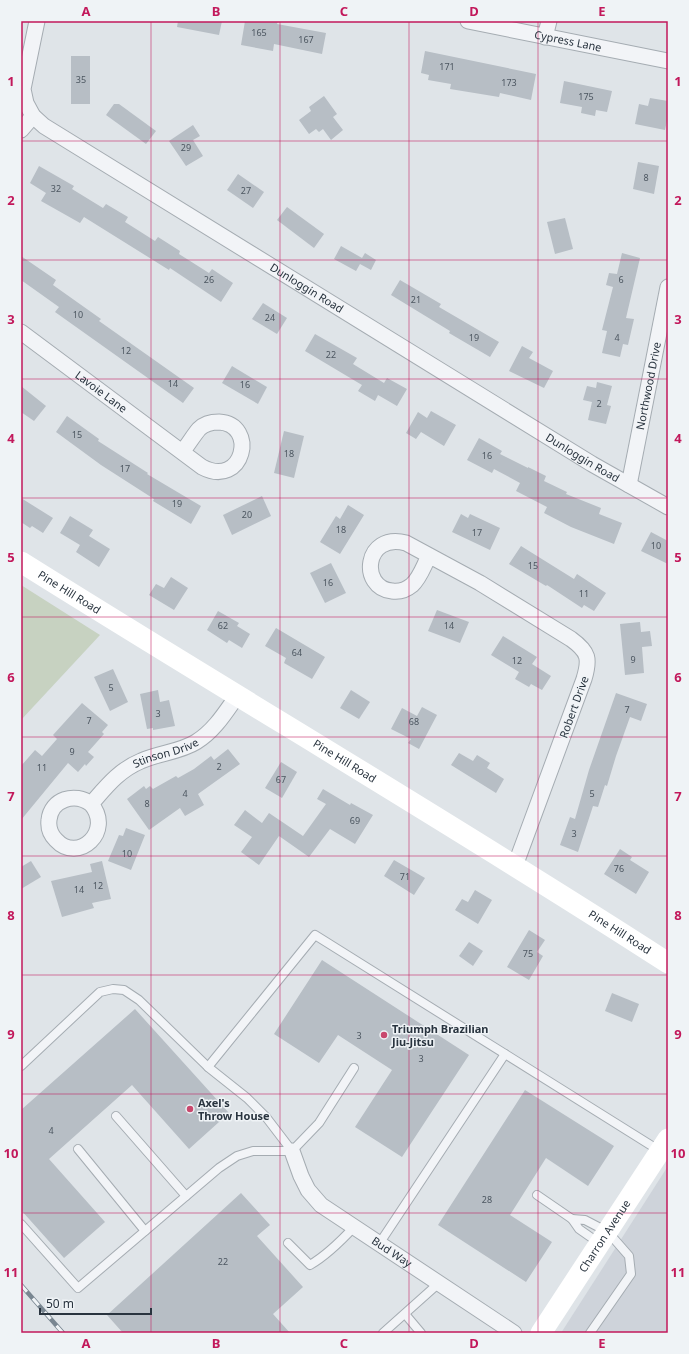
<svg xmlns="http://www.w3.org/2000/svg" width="689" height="1354" font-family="'Noto Sans',sans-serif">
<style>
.built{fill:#ced3da}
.green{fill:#c7d2c1}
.building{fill:#b7bec5}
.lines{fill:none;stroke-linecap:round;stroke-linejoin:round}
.lane-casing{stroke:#a5acb2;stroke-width:10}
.street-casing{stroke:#a5acb2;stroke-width:17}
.lane{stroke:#f2f4f7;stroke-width:8}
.street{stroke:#f2f4f7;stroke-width:15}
.secondary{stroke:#fff;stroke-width:21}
.rail-casing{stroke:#798691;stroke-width:4.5}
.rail{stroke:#eff3f6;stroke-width:3;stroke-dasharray:9;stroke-linecap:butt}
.grid{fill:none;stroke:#c2185b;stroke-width:1;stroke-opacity:0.55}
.poi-dot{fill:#c9486d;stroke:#eff3f6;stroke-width:1.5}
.labels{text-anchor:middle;stroke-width:3;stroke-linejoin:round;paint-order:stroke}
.number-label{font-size:9px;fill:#4c5660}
.street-label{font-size:11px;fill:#29343f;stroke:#eff3f6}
.poi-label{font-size:11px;font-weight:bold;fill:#29343f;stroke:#eff3f6;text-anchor:start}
.neatline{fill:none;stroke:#c2185b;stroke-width:1.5}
.grid-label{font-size:13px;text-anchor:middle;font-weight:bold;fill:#c2185b}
</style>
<rect width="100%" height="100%" fill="#dfe4e8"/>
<path class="built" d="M668 1166V1333H561Z"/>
<path class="green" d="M21 585 100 635 21 720Z"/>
<g class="building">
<path d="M178 21H222L219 35 177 27Z"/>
<path d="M245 21H278L277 24 326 33 322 54 274 44 273 51 241 45Z"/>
<path d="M425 51 536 74 531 100 500 93 499 97 450 89 451 84 428 80 429 75 421 73Z"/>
<rect x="71" y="56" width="19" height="48"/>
<path d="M564 81 612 91 607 112 596 110 595 116 581 113 582 107 560 103Z"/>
<path d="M324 96 337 114 333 117 343 130 331 140 323 129 319 132 316 129 309 134 299 120 311 111 309 107Z"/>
<path d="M650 98 668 101V116L665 130 635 124 639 104 648 106Z"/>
<path d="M114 104H119L156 131 146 144 106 115Z"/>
<path d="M193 125 200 136 193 140 203 156 186 166 169 141Z"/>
<path d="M638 162 659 166 654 194 633 189Z"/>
<path d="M39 166 74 186 72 189 103 208 106 204 128 217 125 222 155 241 158 237 180 251 179 254 209 273 212 269 233 283 221 302 170 268 169 270 84 217 80 223 41 201 46 193 30 183Z"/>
<path d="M238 174 264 192 253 208 227 190Z"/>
<path d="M287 207 324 234 314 248 277 220Z"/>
<path d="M565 218 573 249 555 254 547 222Z"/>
<path d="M341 246 362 258 365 253 376 260 371 270 360 264 356 271 334 259Z"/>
<path d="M622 253 640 258 626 318 634 319 628 345 623 344 620 357 602 353 607 331 602 330 613 287 606 285 609 273 617 274Z"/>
<path d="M21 256 56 280 53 285 101 319 99 321 194 388 183 403 55 312 59 307 21 280Z"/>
<path d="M400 280 441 304 439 307 499 342 490 357 449 333 450 331 391 295Z"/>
<path d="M263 303 287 318 277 334 252 319Z"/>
<path d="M315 334 357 358 353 364 384 383 387 378 407 389 397 406 378 395 375 401 358 391 362 385 305 351Z"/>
<path d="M522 346 533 352 529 358 553 371 544 388 509 371Z"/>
<path d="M232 366 267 387 258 404 222 383Z"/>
<path d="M597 382 612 386 607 405 611 406 606 424 588 420 592 402 583 400 587 386 596 388Z"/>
<path d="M21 386 46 406 34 421 21 412Z"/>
<path d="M431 411 456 425 444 446 421 432 416 439 406 433 418 412 427 418Z"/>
<path d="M67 416 99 439 98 441 148 473 147 474 201 506 191 524 153 501 154 499 101 465 56 432Z"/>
<path d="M284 431 304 436 294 478 274 473Z"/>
<path d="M479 438 502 451 500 454 528 468V467L546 476 544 481 567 492 566 494 601 508 599 514 622 523 614 544 571 527 544 513 547 507 516 491 520 483 494 469 492 473 467 460Z"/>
<path d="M262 496 271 516 232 535 223 515Z"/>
<path d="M21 498 53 518 43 533 32 526 30 528 21 522Z"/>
<path d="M348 505 364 515 340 554 320 542 336 516 340 519Z"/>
<path d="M461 514 468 518 470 514 500 528 490 550 452 532Z"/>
<path d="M70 516 93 530 89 536 110 549 99 567 76 552 80 545 60 533Z"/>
<path d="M651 532 668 541V564L641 551Z"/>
<path d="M521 546 574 579 577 574 606 593 594 611 584 605 582 608 547 585 546 586 509 564Z"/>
<path d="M331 563 346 593 325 603 310 573Z"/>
<path d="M171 577 188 588 174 610 149 595 156 584 164 588Z"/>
<path d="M437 610 469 622 460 643 428 631Z"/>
<path d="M218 611 239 623 237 626 250 634 242 648 229 640 227 643 207 630Z"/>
<path d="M640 622 641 632 650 631 652 646 642 647 644 673 625 675 620 624Z"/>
<path d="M276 628 325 657 312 679 284 663 286 658 265 646Z"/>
<path d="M503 636 537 657 532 664 551 676 542 690 531 684 529 687 515 679 519 672 491 655Z"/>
<path d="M113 669 128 702 110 711 94 677Z"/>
<path d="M158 690 160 702 169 700 175 726 153 730V728L147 729 140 694Z"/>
<path d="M351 690 370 702 359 719 340 708Z"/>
<path d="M616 693 647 704 641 721 630 717 616 756 607 786 605 785 598 807 593 806 578 852 560 845 570 817 575 819 589 770Z"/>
<path d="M82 703 108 725 102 732 104 734 88 752 94 757 86 766 85 764 78 772 68 763 21 820V766L35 750 42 756 57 739 53 735Z"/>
<path d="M422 707 437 715 419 749 408 743 411 739 391 729 402 708 417 716Z"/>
<path d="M228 749 240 764 198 794 204 805 185 816 180 808 149 830 127 799 144 786 146 789 150 786 153 789 176 776 178 778 194 769 211 756 214 760Z"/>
<path d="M459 753 473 761 477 755 490 763 487 768 504 779 496 793 451 765Z"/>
<path d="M281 762 297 772 282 798 265 788Z"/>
<path d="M323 789 350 805 351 803 373 815 355 844 330 829 309 857 279 836 259 865 241 852 252 837 234 825 245 810 262 823 269 813 303 836 326 804 317 799Z"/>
<path d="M126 828 145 835 131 870 108 861 119 835 123 836Z"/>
<path d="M620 849 632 857 630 860 649 872 636 894 604 874Z"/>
<path d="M394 860 425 878 414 895 384 876Z"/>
<path d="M31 861 41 877 21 889V867Z"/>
<path d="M102 861 111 899 92 903 94 908 62 917 51 881 92 872 90 864Z"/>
<path d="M475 890 492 900 478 924 455 910 462 899 468 902Z"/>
<path d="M529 930 545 940 537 952 543 956 529 980 507 967Z"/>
<path d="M469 942 483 951 473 966 459 956Z"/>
<path d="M322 960 469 1055 402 1157 355 1127 392 1070 338 1035 319 1063 274 1034Z"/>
<path d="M612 993 639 1004 632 1022 605 1011Z"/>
<path d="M135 1009 229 1113 189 1149 132 1085 49 1159 105 1222 64 1258 21 1210V1110Z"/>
<path d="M525 1090 614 1146 588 1186 546 1158 510 1215 552 1242 526 1282 438 1225Z"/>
<path d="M241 1193 270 1225 257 1236 303 1287 273 1314 290 1333H123L107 1315Z"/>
</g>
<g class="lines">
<defs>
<g id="lane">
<path d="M21 1066 100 992 113 989 124 990 139 1000 208 1067 247 1098 266 1117 292 1151"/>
<path d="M208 1067 315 935 660 1151"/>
<path d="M116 1116 186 1196"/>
<path d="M78 1149 145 1231"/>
<path d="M537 1195 572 1219"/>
<path d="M21 1224 78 1288 219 1168 237 1156 253 1151H292L319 1123 354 1068"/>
<path d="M288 1243 310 1265C327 1255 341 1241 354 1227"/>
<path d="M379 1244 505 1054"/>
<path d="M405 1314 421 1333"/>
<path d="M383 1333 439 1283"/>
<path d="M590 1333 631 1274 629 1256 608 1232 585 1220 572 1219 579 1229 599 1243"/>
</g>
<g id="street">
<path id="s1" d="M37 21 23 89 26 103 33 116 44 126 592 464 668 507"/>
<path id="s2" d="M468 21 668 61"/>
<path d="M545 37 549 21"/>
<path d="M21 130 33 116"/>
<path id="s3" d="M21 332 202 467C244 489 258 424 219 422 212 422 204 424 199 429 193 436 188 445 182 452"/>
<path id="s4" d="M629 485 668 287"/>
<path d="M429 556C424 565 420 578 412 585 406 590 399 592 392 591 359 588 364 532 406 543L480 583 571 639C589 652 590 659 584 679L515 866"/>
<path id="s5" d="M91 804C75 792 51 799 49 820 48 828 51 835 56 840 78 864 114 831 91 804 106 787 119 770 141 761 159 753 180 752 196 742 214 731 225 713 237 696"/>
<path id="s6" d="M292 1151 301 1176 308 1190 321 1205 514 1333"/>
</g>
</defs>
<use href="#lane" class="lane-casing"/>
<use href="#street" class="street-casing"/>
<use href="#lane" class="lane"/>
<use href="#street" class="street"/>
<g class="secondary">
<path id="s7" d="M21 562C236 697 455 825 668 963"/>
<path id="s8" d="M541 1333 668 1139"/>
</g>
<defs>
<path id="rail" d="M21 1285 63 1333"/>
</defs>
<use href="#rail" class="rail-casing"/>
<use href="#rail" class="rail"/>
</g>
<path class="grid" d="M151 21V1333M280 21V1333M409 21V1333M538 21V1333M21 141H668M21 260H668M21 379H668M21 498H668M21 617H668M21 737H668M21 856H668M21 975H668M21 1094H668M21 1213H668"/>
<g class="poi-dot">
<circle cx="384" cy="1035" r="4"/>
<circle cx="190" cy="1109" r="4"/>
</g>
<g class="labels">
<g class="number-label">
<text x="259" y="36">165</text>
<text x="306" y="43">167</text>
<text x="447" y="70">171</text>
<text x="81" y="83">35</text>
<text x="509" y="86">173</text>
<text x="586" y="100">175</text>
<text x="186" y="151">29</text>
<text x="646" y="181">8</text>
<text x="56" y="192">32</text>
<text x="246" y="194">27</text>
<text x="209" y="283">26</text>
<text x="621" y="283">6</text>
<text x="416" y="303">21</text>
<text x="78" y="318">10</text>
<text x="270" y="321">24</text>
<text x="474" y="341">19</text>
<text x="617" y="341">4</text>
<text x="126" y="354">12</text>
<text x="331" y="358">22</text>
<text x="173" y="387">14</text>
<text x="245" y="388">16</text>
<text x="599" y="407">2</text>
<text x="77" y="438">15</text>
<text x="289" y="457">18</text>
<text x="487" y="459">16</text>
<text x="125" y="472">17</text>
<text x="177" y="507">19</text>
<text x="247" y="518">20</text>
<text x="341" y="533">18</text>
<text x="477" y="536">17</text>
<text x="656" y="549">10</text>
<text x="533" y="569">15</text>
<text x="328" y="586">16</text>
<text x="584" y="597">11</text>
<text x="223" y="629">62</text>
<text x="449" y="629">14</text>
<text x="297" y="656">64</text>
<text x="633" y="663">9</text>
<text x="517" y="664">12</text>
<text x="111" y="691">5</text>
<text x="627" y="713">7</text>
<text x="158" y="717">3</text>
<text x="89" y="724">7</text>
<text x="414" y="725">68</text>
<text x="72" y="755">9</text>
<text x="219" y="770">2</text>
<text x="42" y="771">11</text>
<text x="281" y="783">67</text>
<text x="185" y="797">4</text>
<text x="592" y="797">5</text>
<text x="147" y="807">8</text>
<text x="355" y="824">69</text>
<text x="574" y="837">3</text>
<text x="127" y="857">10</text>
<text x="619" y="872">76</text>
<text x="405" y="880">71</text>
<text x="98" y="889">12</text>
<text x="79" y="893">14</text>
<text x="528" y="957">75</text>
<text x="359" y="1039">3</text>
<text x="421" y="1062">3</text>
<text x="51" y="1134">4</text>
<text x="487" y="1203">28</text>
<text x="223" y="1265">22</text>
</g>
<g class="street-label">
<text dy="4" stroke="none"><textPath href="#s2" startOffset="102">Cypress Lane</textPath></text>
<text dy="4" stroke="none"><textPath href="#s1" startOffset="422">Dunloggin Road</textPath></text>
<text dy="4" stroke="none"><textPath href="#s4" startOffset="101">Northwood Drive</textPath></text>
<text dy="4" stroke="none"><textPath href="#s3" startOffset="100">Lavoie Lane</textPath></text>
<text dy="4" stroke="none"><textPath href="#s1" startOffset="746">Dunloggin Road</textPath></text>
<text dy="4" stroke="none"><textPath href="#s7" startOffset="57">Pine Hill Road</textPath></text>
<text transform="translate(574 707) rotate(-70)" y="4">Robert Drive</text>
<text dy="4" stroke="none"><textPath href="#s5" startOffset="249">Stinson Drive</textPath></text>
<text dy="4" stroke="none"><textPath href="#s7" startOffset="380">Pine Hill Road</textPath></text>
<text dy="4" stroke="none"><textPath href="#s7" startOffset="704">Pine Hill Road</textPath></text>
<text dy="4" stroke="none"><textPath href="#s8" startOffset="116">Charron Avenue</textPath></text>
<text dy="4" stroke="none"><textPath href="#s6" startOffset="147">Bud Way</textPath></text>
</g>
<g class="poi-label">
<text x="392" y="1033">Triumph Brazilian<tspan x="392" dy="13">Jiu-Jitsu</tspan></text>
<text x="198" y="1107">Axel's<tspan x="198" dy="13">Throw House</tspan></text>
</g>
</g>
<rect width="689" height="1354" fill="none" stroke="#eff3f6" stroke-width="44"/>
<path d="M40 1308v6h111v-6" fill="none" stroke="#29343f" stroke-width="2"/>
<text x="46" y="1308" font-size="12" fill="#29343f" stroke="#eff3f6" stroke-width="3" paint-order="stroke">50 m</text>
<rect x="22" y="22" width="645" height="1310" class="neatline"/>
<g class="grid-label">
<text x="86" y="16">A</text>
<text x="216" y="16">B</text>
<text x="344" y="16">C</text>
<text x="474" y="16">D</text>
<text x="602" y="16">E</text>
<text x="11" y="86">1</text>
<text x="678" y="86">1</text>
<text x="11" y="205">2</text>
<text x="678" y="205">2</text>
<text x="11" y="324">3</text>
<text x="678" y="324">3</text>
<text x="11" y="443">4</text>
<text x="678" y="443">4</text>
<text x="11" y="562">5</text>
<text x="678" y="562">5</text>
<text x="11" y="682">6</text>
<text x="678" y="682">6</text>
<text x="11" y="801">7</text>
<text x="678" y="801">7</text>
<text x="11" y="920">8</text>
<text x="678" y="920">8</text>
<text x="11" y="1039">9</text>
<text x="678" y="1039">9</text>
<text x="11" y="1158">10</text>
<text x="678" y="1158">10</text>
<text x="11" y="1277">11</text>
<text x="678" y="1277">11</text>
<text x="86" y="1348">A</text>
<text x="216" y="1348">B</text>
<text x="344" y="1348">C</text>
<text x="474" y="1348">D</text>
<text x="602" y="1348">E</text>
</g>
</svg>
